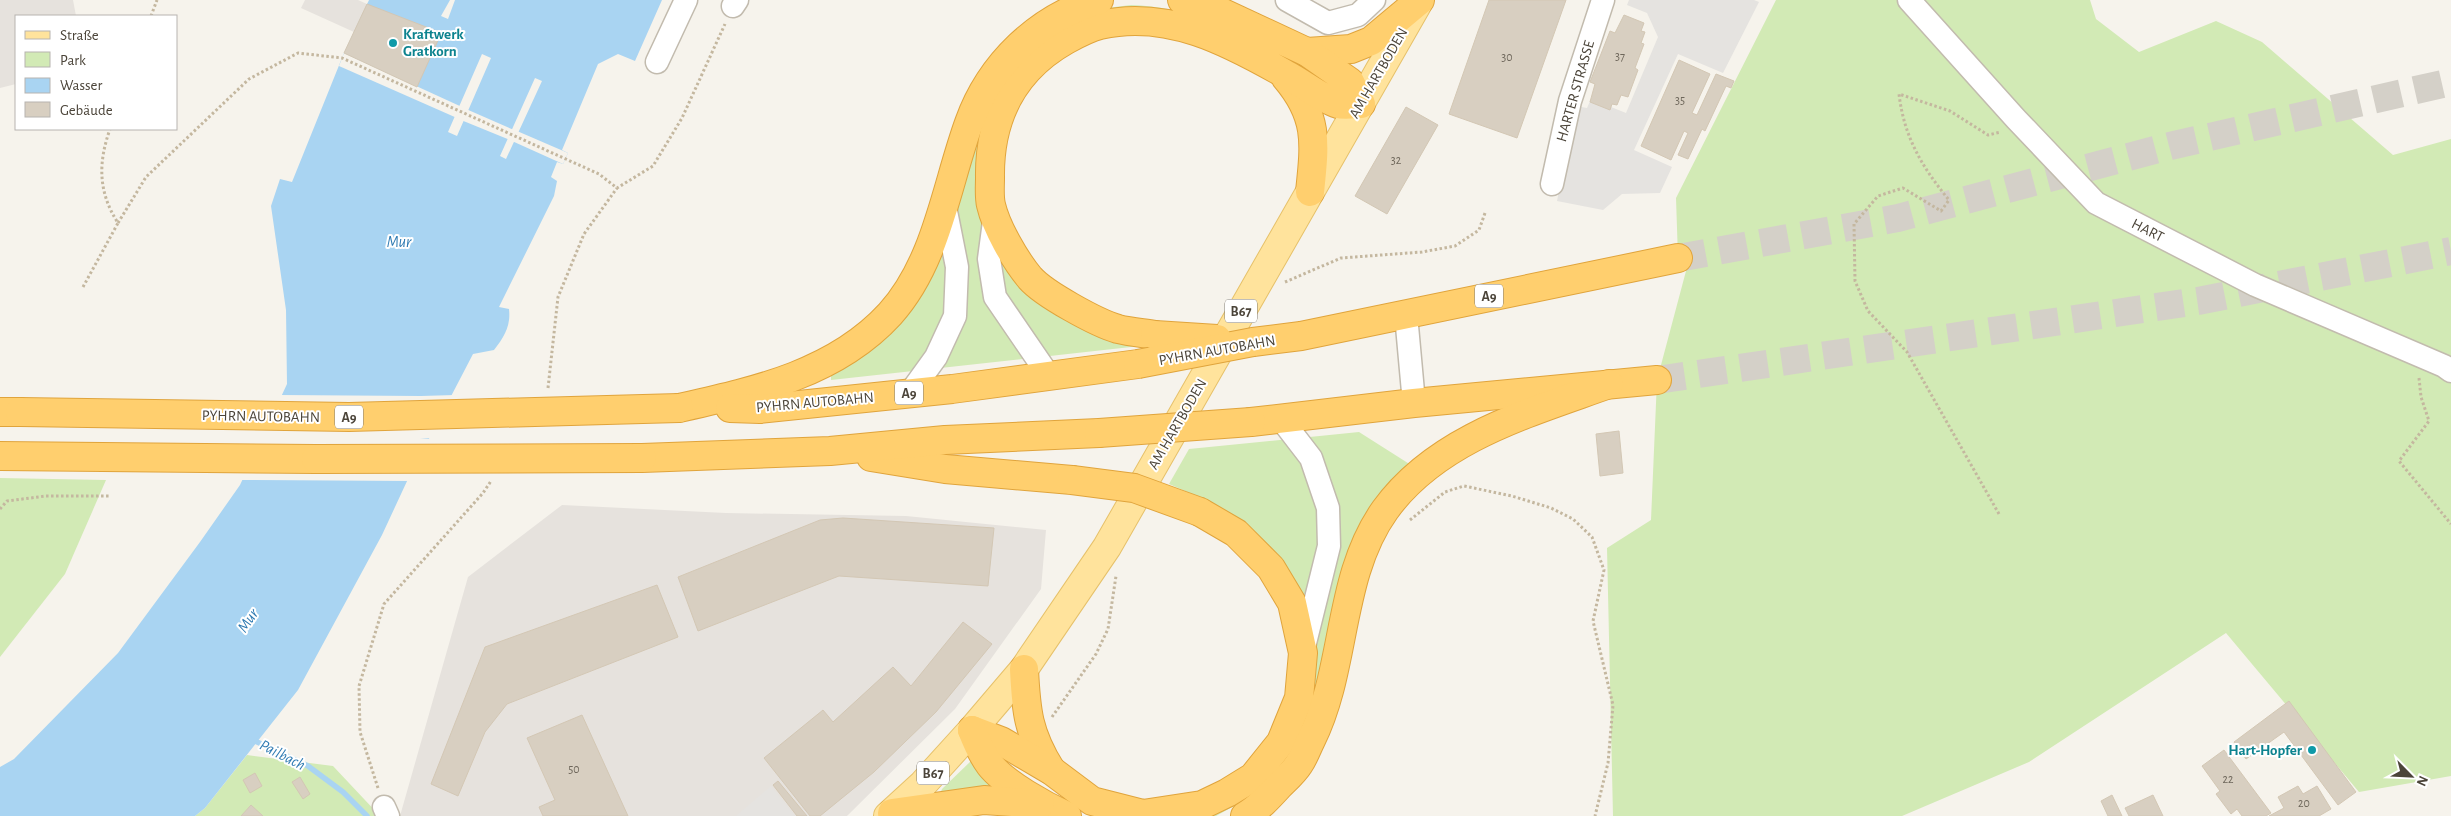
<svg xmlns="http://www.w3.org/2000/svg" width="2451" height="816" font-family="'Alegreya Sans',sans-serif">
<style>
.industrial{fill:#e6e2dd}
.green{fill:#d2eab5}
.parking{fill:#e5e3e0}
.water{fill:#a9d4f2;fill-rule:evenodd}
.pier{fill:#f6f3ec}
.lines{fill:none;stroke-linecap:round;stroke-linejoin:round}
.stream{stroke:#a9d4f2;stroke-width:5.5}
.building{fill:#d8cfc1;stroke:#d3c7b4}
.highway-tunnel{stroke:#d4d0c8;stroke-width:28;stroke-dasharray:28 14;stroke-linecap:butt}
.minor-casing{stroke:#c2bbae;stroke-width:25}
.major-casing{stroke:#e6c16a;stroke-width:30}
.highway-casing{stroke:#e0a43c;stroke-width:30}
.path{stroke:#c4b79f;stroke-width:3;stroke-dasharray:2.5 2.5;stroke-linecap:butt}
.minor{stroke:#fff;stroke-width:22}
.major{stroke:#ffe39c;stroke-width:28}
.highway{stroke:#ffcf6e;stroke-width:28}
.highway-bridge-casing{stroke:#e0a43c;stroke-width:30;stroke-linecap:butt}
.highway-bridge{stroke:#ffcf6e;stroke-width:28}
.culture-dot{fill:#0f9aa8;stroke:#fff;stroke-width:2}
.labels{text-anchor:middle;stroke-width:4;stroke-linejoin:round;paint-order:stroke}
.number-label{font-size:12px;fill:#6e675b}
.shield{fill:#fff;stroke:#817c74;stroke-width:1}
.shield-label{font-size:14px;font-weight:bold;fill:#4b4439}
.culture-label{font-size:15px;font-weight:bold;fill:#0d838f;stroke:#fff;text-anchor:start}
.street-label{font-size:15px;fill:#4b4439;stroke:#fff}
.water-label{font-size:16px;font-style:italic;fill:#2e7ab2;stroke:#fff}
</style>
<rect width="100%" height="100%" fill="#f6f3ec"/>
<g class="industrial">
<path d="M0 0H73L76 16H16V84L0 88Z"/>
<path d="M305 0H358L367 4 354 32 301 8Z"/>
<path d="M562 505 726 513 906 516 1046 530 1041 589 955 709 847 816H400L468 577Z"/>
</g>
<g class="green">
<path d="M1776 0H2090L2096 19 2139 52 2216 21 2262 42 2393 155 2451 139V776L2359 792 2226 633 2029 762 1902 816H1613L1607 548 1651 520 1657 380 1686 271 1678 258 1676 198Z"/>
<path d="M1131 5C1207 8 1259 42 1325 76L1339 84 1340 92C1281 72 1230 22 1165 11 1145 8 1122 11 1102 16 989 42 946 171 1008 265 1038 311 1095 333 1146 343L1140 346 831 380V372C862 357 893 334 912 305 918 297 921 287 926 278 982 164 967 20 1131 5Z"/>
<path d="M1359 432 1411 465 1326 662 1300 739 1277 773 1245 800 1216 816H1197L1250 790 1314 638 1206 500 1169 484 1189 449Z"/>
<path d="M0 478 106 480 65 574 0 657Z"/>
<path d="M247 755 333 766 380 816H195L205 808Z"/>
<path d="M971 761 1002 786 940 794 942 789Z"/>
</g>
<g class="parking">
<path d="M1629 0H1754L1759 2 1723 73 1678 54 1634 150 1672 167 1660 193 1622 194 1603 210 1557 201 1576 106 1587 108 1591 99 1626 113 1658 37 1647 13 1627 5Z"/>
<path d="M771 786 795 816H736Z"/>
</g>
<path class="water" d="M369 0H450L441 16 448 19 455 0H662L635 61 618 54 598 64 562 150 568 153 563 164 557 162 551 177 557 181 554 196 499 307 509 309C511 326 504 337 494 350L473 354 408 479 382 535 298 690 205 808 195 816H0V767L14 759 118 653 200 542 240 485 287 384 286 310 271 206 280 179 292 182 344 53ZM482 54 491 58 457 136 448 132ZM535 78 542 81 506 159 500 156Z"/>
<g class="pier">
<path d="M344 53 462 107 457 118 339 66Z"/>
<path d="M466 109 514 130 510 140 461 120Z"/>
<path d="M517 131 568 153 563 164 512 141Z"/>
<path d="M279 395 421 396 455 395 432 438H420L432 439 410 481 240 480Z"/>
</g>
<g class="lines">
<path class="stream" d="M251 739 308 766 343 792 367 816"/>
</g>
<g class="building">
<path d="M1489 0H1566L1517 138 1449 114Z"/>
<path d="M367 4 439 32 437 35 440 36 417 87 344 53Z"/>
<path d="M1624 15 1644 23 1641 31 1645 32 1641 43 1644 44 1635 68 1638 70 1628 97 1621 95 1617 105 1612 104 1610 110 1590 102 1595 84 1590 82 1610 31 1615 33Z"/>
<path d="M1679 60 1710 74 1692 113 1697 115 1716 74 1734 81 1731 88 1726 86 1705 131 1702 129 1688 159 1678 155 1688 133 1684 131 1671 160 1641 146Z"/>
<path d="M1406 107 1438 125 1387 214 1355 196Z"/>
<path d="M1619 431 1623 473 1600 476 1596 434Z"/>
<path d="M843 518 994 528 988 586 839 576 698 631 678 577 820 520Z"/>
<path d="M657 585 678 637 507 704 485 732 458 796 431 784 485 647Z"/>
<path d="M963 622 992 644 936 712 874 772 820 816H810L764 758 823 710 833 722 893 667 911 686Z"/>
<path d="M2289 701 2356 792 2338 805 2284 732 2246 759 2234 742Z"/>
<path d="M582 715 628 816H543L539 807 555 800 527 738Z"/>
<path d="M2224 750 2271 813 2266 816H2242L2237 809 2231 814 2216 794 2220 791 2202 766Z"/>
<path d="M255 773 262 786 250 793 243 780Z"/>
<path d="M300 777 310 794 303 799 292 782Z"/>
<path d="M778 781 807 816H797L773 785Z"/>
<path d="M2298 786 2303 794 2317 786 2331 809 2319 816H2269L2284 808 2278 797Z"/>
<path d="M2112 795 2122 816H2108L2101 801Z"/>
<path d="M2153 795 2163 816H2129L2125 808Z"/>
<path d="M251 805 263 816H241Z"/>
</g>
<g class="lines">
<g class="highway-tunnel">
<path d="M1678 258 1898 218 2170 146 2451 82"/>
<path d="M1657 380 2198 301 2451 251"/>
</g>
<defs>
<g id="minor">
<path d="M1287 0 1328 23 1358 15 1374 0"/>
<path d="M1909 0 2016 119 2096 203 2255 285 2444 366 2451 371"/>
<path d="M733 6 737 0"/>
<path d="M657 62 686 0"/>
<path d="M1552 184 1570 101 1603 0"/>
<path d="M995 214 989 259 995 297 1049 376"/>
<path d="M1406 315 1414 403"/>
<path d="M910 393 936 357 955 316 957 267 945 206"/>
<path d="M1281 419 1311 458 1328 508 1329 546 1303 651"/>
<path d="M384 807 388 816"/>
</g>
<path id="major" d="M888 816 923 784 972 730 1024 669 1107 547 1418 3"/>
<g id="highway">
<path d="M1307 52 1351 49 1371 41 1420 0"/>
<path d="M1286 78C1319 117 1315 144 1310 192"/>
<path d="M1155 335C1143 333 1130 332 1118 329 1097 323 1044 294 1030 278 1015 260 996 227 991 205 989 197 990 186 990 178 989 118 1013 70 1066 40 1077 34 1088 28 1100 25 1167 9 1229 42 1285 74 1301 82 1322 99 1338 104 1345 106 1354 104 1361 104L1350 82 1307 52 1221 12 1182 0"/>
<path d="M1253 342 1301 336 1678 258"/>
<path d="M679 408C755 391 835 374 890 314 937 262 946 186 969 123 990 64 1039 17 1099 0"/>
<path d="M730 408 760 409 952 389 1138 364"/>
<path d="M0 412H20"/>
<path d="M1251 422 1414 403 1657 380"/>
<path d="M0 456 316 459"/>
<path d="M871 457 945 469 1072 480"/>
<path d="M642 458 830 451 945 440 1099 433"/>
<path d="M1024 669C1026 711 1028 733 1051 770"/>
<path d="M972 730 1001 741 1052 771 1092 801 1143 814 1202 805 1227 793 1253 777 1281 742 1299 698 1303 653 1292 603 1271 568 1236 533 1200 512"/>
<path d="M972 730C977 743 982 754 990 765 1005 784 1045 806 1067 816"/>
<path d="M892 813 984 800 1040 804"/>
<path d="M1245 816C1258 809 1269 797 1279 786 1286 779 1294 772 1299 764 1304 757 1307 748 1311 740 1347 668 1337 577 1385 510 1437 438 1529 413 1609 384"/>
</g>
</defs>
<use href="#minor" class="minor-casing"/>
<use href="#major" class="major-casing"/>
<use href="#highway" class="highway-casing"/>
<g class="path">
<path d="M151 16 157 0"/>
<path d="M118 223 146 177 249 79 298 53 342 58 599 174 617 188 653 166 682 118 725 24"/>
<path d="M1285 282 1341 258 1422 252 1455 246 1479 230 1485 213"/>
<path d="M83 287 118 223C98 192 98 163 110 129"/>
<path d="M2419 378 2421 397 2429 421 2399 461 2451 524"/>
<path d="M548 388 558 297 584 234 617 188"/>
<path d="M0 509 7 501 46 496H110"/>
<path d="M1999 514 1907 352 1868 311 1855 281 1854 224 1878 196 1903 188 1941 211 1949 200C1922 167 1904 137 1899 94L1950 111 1988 135 2001 132"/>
<path d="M1410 520 1445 492 1464 486 1512 496 1551 508 1573 519 1592 537 1604 570 1593 621 1613 705 1608 763 1595 816"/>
<path d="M1052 717 1096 654 1108 629 1116 576"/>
<path d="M378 788 360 732 359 686 384 604 483 493 491 481"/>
</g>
<use href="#minor" class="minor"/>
<use href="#major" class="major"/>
<use href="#highway" class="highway"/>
<defs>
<g id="highway-bridge">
<path d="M1155 335 1217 339"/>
<path d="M1138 364 1253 342"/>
<path d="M20 412 349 417 679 408"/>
<path d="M1099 433 1251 422"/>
<path d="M316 459 642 458"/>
<path d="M1072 480 1134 488 1200 512"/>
</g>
</defs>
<use href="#highway-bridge" class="highway-bridge-casing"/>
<use href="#highway-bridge" class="highway-bridge"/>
</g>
<g class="culture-dot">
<circle cx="393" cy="43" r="5"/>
<circle cx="2312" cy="750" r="5"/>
</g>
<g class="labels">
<g class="number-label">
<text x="1620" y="60">37</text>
<text x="1507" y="61">30</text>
<text x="1680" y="104">35</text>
<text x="1396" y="164">32</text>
<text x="574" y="773">50</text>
<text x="2228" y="783">22</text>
<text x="2304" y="807">20</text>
</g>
<g class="shield">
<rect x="1475" y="284.5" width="28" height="23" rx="4"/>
<rect x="1225" y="299.5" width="32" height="23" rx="4"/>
<rect x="895" y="381.5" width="28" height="23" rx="4"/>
<rect x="335" y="405.5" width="28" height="23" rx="4"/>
<rect x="917" y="761.5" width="32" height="23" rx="4"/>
</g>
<g class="shield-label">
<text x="1489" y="301">A9</text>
<text x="1241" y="316">B67</text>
<text x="909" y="398">A9</text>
<text x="349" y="422">A9</text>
<text x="933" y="778">B67</text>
</g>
<g class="culture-label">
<text x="403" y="39">Kraftwerk<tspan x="403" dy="17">Gratkorn</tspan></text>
<text x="2302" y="755" text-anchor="end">Hart-Hopfer</text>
</g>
<g class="street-label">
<text transform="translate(1378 73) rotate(-60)" y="5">AM HARTBODEN</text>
<text transform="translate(1575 91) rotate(-74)" y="5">HARTER STRASSE</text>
<text transform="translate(2148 230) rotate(27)" y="5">HART</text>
<text transform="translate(1217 350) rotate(-10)" y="5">PYHRN AUTOBAHN</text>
<text transform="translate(815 402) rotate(-5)" y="5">PYHRN AUTOBAHN</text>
<text transform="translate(261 416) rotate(1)" y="5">PYHRN AUTOBAHN</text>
<text transform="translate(1177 424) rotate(-60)" y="5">AM HARTBODEN</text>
</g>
<g class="water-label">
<text x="399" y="247">Mur</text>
<text transform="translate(247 620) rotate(-56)" y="6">Mur</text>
<text transform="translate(283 754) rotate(27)" y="6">Pailbach</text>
</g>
</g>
<rect x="15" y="15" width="162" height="115" fill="#ffffff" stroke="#b7b4b0"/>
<rect x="25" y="31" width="25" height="8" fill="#ffe39c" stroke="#b7b4b0"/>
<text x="60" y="40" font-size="15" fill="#4b4439">Straße</text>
<rect x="25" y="52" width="25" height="15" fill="#d2eab5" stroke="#b7b4b0"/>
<text x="60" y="65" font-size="15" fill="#4b4439">Park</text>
<rect x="25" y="78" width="25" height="15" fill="#a9d4f2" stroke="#b7b4b0"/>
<text x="60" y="90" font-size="15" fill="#4b4439">Wasser</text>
<rect x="25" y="102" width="25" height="15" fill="#d8cfc1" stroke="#b7b4b0"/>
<text x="60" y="115" font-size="15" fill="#4b4439">Gebäude</text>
<g transform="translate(2411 776) rotate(114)" stroke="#ffffff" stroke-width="4" paint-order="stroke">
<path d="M0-4L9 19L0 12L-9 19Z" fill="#4b4439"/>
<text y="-8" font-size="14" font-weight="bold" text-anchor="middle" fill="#4b4439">N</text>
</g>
</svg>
